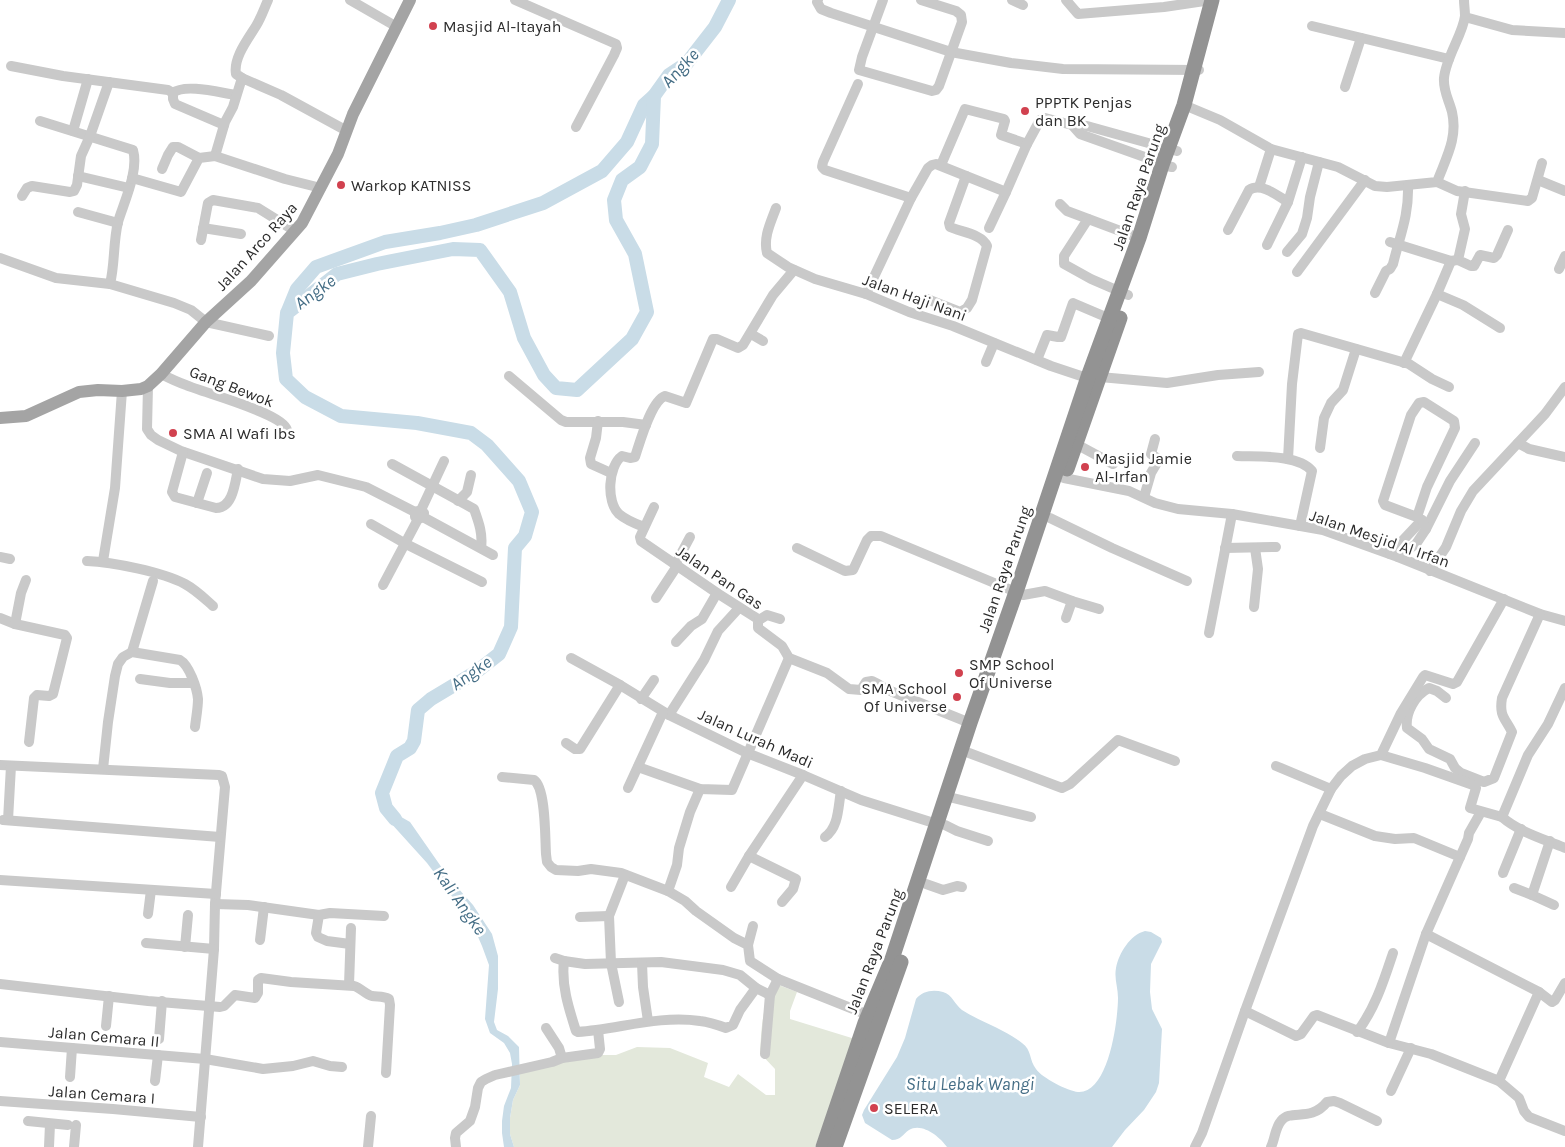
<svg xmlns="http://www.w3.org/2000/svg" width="1565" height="1147" font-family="Karla,sans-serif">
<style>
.green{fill:#e3e8db}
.water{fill:#c9dce7}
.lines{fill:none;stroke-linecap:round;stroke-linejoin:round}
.river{stroke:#c9dce7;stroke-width:14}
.minor{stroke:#c9c9c9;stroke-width:10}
.major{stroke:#a4a4a4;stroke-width:12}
.highway{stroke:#939393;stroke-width:15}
.poi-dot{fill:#d1414f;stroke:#fff;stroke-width:2}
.labels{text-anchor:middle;stroke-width:5;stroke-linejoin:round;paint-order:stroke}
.poi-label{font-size:16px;fill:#2c2c2c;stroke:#fff;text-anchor:start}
.street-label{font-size:16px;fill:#2c2c2c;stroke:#fff}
.water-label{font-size:18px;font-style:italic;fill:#446d85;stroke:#fff}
</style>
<rect width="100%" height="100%" fill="#fff"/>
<path class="green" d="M776 984 797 992 790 1011V1019L855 1039 815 1147H514L510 1134V1118L513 1100 520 1085V1071L595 1055H616L637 1047 670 1048 708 1063 704 1077 729 1087 738 1074 766 1095H775V1069L760 1053C762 1024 761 1010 776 984Z"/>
<g class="water">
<path d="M389 803 396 814 410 822 449 878 473 905 492 934 498 956V989L494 1022 497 1030 508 1036 519 1047 520 1085 513 1100 510 1118V1134L514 1147H504L502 1133V1121L504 1106 511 1088 512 1064 510 1053 504 1043 490 1033 485 1019 489 965 482 946 472 923 427 863 389 821 380 808Z"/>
<path d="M1145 931 1151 932 1161 938 1162 942 1151 964 1150 992 1152 1009 1162 1029 1159 1083 1156 1092 1144 1110 1125 1130 1112 1147H947C940 1137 922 1122 909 1130 903 1134 901 1140 892 1140L865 1123 862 1115 864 1110 897 1057 905 1038 916 999C922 991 933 989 943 992 952 994 955 1005 962 1010 981 1022 1004 1029 1022 1043 1032 1050 1029 1060 1036 1069 1042 1078 1068 1091 1078 1092 1109 1094 1118 1019 1118 998 1118 987 1114 979 1116 968 1119 953 1130 935 1145 931Z"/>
</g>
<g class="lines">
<g class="river">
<path d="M288 311 297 289 316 267 385 242 440 233 476 225 543 203 602 171 627 142 644 105 654 96"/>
<path d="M395 819 386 808 382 793 397 756 410 748 414 741 418 710 431 699 476 672 499 654 511 627 515 548 525 536 532 512 519 481 487 445 471 433 417 423 341 416 305 397 286 379 283 353 287 313 337 274 377 264 453 249 480 250 510 292 524 338 544 375 556 388 577 390 632 339 647 312 635 254 616 220 614 200 622 180 640 167 652 144 654 96 669 75 687 63 715 27 729 0"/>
</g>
<g class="minor">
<path d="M350 0 397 27"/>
<path d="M515 0 616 44 617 48 614 55 576 127"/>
<path d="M818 0 817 2 821 9 831 13 951 52 1011 63 1063 69 1199 70"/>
<path d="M883 0 862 57 859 70 932 91 936 90 939 86 962 22 961 15 956 11 921 0"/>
<path d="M1012 0 1023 5"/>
<path d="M1066 0 1078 14 1164 7 1211 0"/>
<path d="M1465 17 1512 30 1565 33"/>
<path d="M1312 26 1449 59"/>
<path d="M11 66 63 76 168 90 173 93V99L175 104 224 125"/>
<path d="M242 78 236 74C233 58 248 39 256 26 261 18 264 9 268 0"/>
<path d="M858 84 823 162 822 167 825 170 911 198"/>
<path d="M1345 87 1361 38"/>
<path d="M173 93C185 83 221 93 236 95"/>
<path d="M1184 105 1220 120 1271 149 1338 167 1375 186 1387 187 1437 182C1446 158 1458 138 1452 112 1449 100 1443 91 1444 78 1446 57 1463 34 1465 16 1465 10 1464 5 1464 0"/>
<path d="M40 121 133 150C139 171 124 202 118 222 113 243 115 264 110 284"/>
<path d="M1072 125 1080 134 1153 160 1162 165 1172 167"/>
<path d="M73 131 88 79"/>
<path d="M215 156 225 122 233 107 242 78 281 95 347 131"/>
<path d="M941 165 965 109 1004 119 1005 121 1001 135 1027 144"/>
<path d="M162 169 168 155 173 147H178L199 158"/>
<path d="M78 176 129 188"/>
<path d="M132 178 181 192 199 158 215 156 285 179 321 188"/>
<path d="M1538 180 1565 191"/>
<path d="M1437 182 1457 191 1528 201 1532 198 1542 163"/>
<path d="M1259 187 1271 149"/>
<path d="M1465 191 1461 214 1465 229 1458 260 1471 266H1474L1480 255 1494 258 1497 255 1508 230"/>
<path d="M22 196 27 188 32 186 70 192 74 191 77 185 81 156 90 136 109 82"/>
<path d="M1060 204 1067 211 1139 238"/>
<path d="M776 208C771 222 763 237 767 253L788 267 815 279 866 294 909 312 953 326 1051 366 1093 380"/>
<path d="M78 212 118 223"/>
<path d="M1088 219 1064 256V264L1091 279 1128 295"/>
<path d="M203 228 241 234"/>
<path d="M989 228 1006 192"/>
<path d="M1228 230 1249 190C1261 182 1278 196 1288 202"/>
<path d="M201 240 208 203 213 200 258 208 295 231"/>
<path d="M1390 242 1451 261 1457 260"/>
<path d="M1267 245 1288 202 1302 157"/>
<path d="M1287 252 1302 234 1307 218 1310 197 1319 162"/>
<path d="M0 258 56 278 110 284 174 303 191 310 206 322 269 336"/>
<path d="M1559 269 1565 256"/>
<path d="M1297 272 1365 180"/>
<path d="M1375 293 1386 271 1390 269 1393 264C1400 235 1409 216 1408 185"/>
<path d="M866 294 911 198 928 168 932 165 936 164 966 176"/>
<path d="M1437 294 1463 305 1500 328"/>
<path d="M927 299 960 312 967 308 972 300 987 246C982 234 961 232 950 227L949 223 966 176 1006 192 1027 144 1040 120 1045 118 1072 125 1087 126 1177 151"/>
<path d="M751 334 763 341"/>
<path d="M1037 360 1047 335 1058 337H1061L1073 303 1113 320"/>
<path d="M986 362 994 343"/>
<path d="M1404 363 1437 294 1451 261"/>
<path d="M161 374C169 378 177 382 186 385 204 393 283 413 287 430"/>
<path d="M509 376 561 420 566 422H623L646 425"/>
<path d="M1100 377 1167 383 1218 375 1259 372"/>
<path d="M148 386 147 429 151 435 158 440 181 451 263 479 290 481 318 475 366 487 415 512"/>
<path d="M598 421 596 438 590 458 591 464 611 473"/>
<path d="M1518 443 1529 449 1565 457"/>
<path d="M1076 444 1113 464"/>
<path d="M1320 448 1324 418 1331 403 1343 390 1356 349"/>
<path d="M183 452 172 492 175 497 216 508C233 508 235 483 238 469"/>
<path d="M1237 456C1258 457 1298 454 1312 471L1300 526"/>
<path d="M1288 459 1292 384 1298 334 1301 333 1409 364 1432 379 1449 387"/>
<path d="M392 464 474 509C479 523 483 534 481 548"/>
<path d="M1064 478 1129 491 1155 503 1178 509 1232 514 1323 530 1398 557 1540 614 1565 621"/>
<path d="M1144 497 1151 473 1158 461 1157 458 1151 454 1155 439"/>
<path d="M458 501 467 492 471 475"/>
<path d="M197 503 207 473"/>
<path d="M654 507 640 537 641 541 717 593 758 619V628L782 646 789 658 827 673 849 689 861 690 866 682 872 681 878 684 888 690 970 723"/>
<path d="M421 510 424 513 423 517 418 519 415 517V512L421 510 444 461"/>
<path d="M423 517 493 555"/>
<path d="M1050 518 1112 548 1187 581"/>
<path d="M371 524 406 544 482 582"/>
<path d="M644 527C636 524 626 520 619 514 606 502 608 466 622 456L630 458 635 457C640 442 651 401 665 396L686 403 713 339H717L738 348 743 345 773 295 794 270"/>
<path d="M1426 529 1450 481 1475 443"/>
<path d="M797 548 845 571 853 570 867 540 871 536H881L1016 592"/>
<path d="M1225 548 1276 547"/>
<path d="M1390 554 1422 520"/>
<path d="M0 557 10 559"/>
<path d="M1398 557 1416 544 1426 529 1422 520 1417 517 1427 487 1455 428 1454 421 1424 402 1419 403 1411 415 1383 501 1385 505 1417 517"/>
<path d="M87 561C112 562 163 572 185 584 196 590 204 598 213 606"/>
<path d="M103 561 115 488 122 391"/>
<path d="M675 565 690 537"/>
<path d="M1430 571 1446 547 1461 511 1473 491 1545 414 1565 387"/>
<path d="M383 585 418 519"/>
<path d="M1023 595 1045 591 1072 601 1099 609"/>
<path d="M656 598 677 566"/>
<path d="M1254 607 1258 569 1255 548"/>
<path d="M0 618 15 624 65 635 67 638 53 694 49 696 37 695 34 698 29 742"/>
<path d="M1066 618 1072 601"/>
<path d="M759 620 767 615 780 619"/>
<path d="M15 624 21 593 26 580"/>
<path d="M1209 633 1232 514"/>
<path d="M676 642 691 626 702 619 717 593"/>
<path d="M132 652 153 581"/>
<path d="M571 658 620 685 669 715 747 753 803 775 861 800 937 824"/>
<path d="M140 679 170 683H193"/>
<path d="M1446 698 1437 691 1429 688C1415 695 1405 713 1407 728L1422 739 1429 749 1450 759 1455 768 1461 773 1484 782 1494 778 1512 732C1505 718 1499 716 1502 698L1540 614"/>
<path d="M641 699 654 680"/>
<path d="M669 715 704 660 718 631 739 608"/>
<path d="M566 743 575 749H580L620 685"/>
<path d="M969 753 1062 788 1070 784 1118 740 1175 761"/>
<path d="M1381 755 1425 768 1473 785 1476 788 1470 808 1502 817 1528 755 1548 724 1565 688"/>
<path d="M0 765 219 775 222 776 225 787 215 904 214 949 198 1147"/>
<path d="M1276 766 1331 789"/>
<path d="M638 767 700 789 732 790 789 658"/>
<path d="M103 769 108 722 115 676 118 664 123 657 132 652 180 660C189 665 197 688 198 699 198 708 196 718 195 727"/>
<path d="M502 777 534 780C546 788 545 839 546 854L547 862 551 867 556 870 578 871 591 869 621 873 668 891 685 901 696 911 734 938 748 945 750 961 778 979"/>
<path d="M628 788 663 712"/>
<path d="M953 798 1031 817"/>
<path d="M1320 814 1375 836 1395 839 1414 838 1460 857"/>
<path d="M1502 817C1519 832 1544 839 1565 848"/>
<path d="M3 820 220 837"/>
<path d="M8 820 11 766"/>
<path d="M945 825 957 831 988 841"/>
<path d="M825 837C839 827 838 807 841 791"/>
<path d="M1550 841 1532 895 1554 905"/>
<path d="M749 856 796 879 793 889 782 902"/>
<path d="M1503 873 1521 829"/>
<path d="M0 880 216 894"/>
<path d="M926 884 943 890 957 886 962 887"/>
<path d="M731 887 749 856 803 775"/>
<path d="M1514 888 1532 895"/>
<path d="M668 891 677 865 679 848 690 812 700 789"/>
<path d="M215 904 248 905 319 915"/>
<path d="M148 914 151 890"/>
<path d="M580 917 609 916"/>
<path d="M1426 934 1539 992 1552 1002 1555 1000 1565 983"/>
<path d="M260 940 264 907"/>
<path d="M146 943 214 949"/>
<path d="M350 944 327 941 318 937 316 933 319 915 330 913 384 916"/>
<path d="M748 945 753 926"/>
<path d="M185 947 188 915"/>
<path d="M555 958 564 961 585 964 661 962 723 970 740 975 756 988 770 995"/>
<path d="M564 961C561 985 569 1009 576 1031L578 1032C619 1029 659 1015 700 1021 709 1022 718 1025 726 1028L733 1025 740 1010 756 988"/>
<path d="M642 963 643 987 648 1021"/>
<path d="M0 984 148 1001 220 1007 224 1006 235 995 255 998 258 993V980L261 978 291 982 354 986C361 988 365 994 372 996 378 997 383 996 389 999L390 1005 386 1073"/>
<path d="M349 985 351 928"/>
<path d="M619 1002 611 963 609 916 625 875"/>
<path d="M1245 1011 1296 1036 1301 1034 1314 1016 1317 1015 1389 1043 1431 1054 1499 1081 1519 1098 1524 1111 1529 1117 1565 1131"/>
<path d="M106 1026 109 996"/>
<path d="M546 1028 559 1048 562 1058"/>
<path d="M1357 1032C1375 1009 1384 980 1393 953"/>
<path d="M159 1039 162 1001"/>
<path d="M0 1042 205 1059 263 1069 293 1066 313 1061 330 1066 342 1067"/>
<path d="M1389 1043 1426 934 1468 839 1469 833 1481 812"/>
<path d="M765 1054 770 995 778 979 868 1015"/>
<path d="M70 1077 72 1048"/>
<path d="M155 1081 158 1055"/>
<path d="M1499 1081 1539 992"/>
<path d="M1391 1091 1411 1048"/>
<path d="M0 1101 113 1109 201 1117"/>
<path d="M28 1121 68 1125"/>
<path d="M49 1147 50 1124"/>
<path d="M74 1147 76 1125"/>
<path d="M368 1147 371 1116"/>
<path d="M456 1147 455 1138 456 1133 470 1121 475 1107 478 1088 481 1082 486 1079 495 1075 552 1062 562 1058 598 1053 600 1049 598 1030"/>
<path d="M1195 1147 1202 1133 1245 1011 1313 826 1331 789 1341 776 1352 766 1365 759 1381 755 1401 713 1423 677 1425 675 1453 684 1457 682 1504 599"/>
<path d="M1271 1147C1275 1139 1275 1128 1281 1121 1291 1108 1310 1123 1327 1102L1334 1101 1340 1103 1377 1121"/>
</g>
<path class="major" d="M0 418 26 416 79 392 98 390 122 391 141 389 148 386 161 374 206 322 251 281 302 223 338 154 353 114 410 0"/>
<g class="highway">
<path d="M1067 469 1120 318"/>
<path d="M823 1147 865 1023 892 959 970 723 1016 592 1089 374 1139 238 1162 165 1184 105 1212 0"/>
<path d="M835 1147 901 962"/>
</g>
</g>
<g class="poi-dot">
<circle cx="433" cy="26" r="5"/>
<circle cx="1025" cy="111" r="5"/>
<circle cx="341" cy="185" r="5"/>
<circle cx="173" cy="433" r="5"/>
<circle cx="1085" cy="467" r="5"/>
<circle cx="959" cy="673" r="5"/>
<circle cx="957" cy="697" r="5"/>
<circle cx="874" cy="1108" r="5"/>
</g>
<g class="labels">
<g class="poi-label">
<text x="443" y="32">Masjid Al-Itayah</text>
<text x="1035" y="108">PPPTK Penjas<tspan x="1035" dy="18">dan BK</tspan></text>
<text x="351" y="191">Warkop KATNISS</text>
<text x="183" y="439">SMA Al Wafi Ibs</text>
<text x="1095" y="464">Masjid Jamie<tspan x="1095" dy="18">Al-Irfan</tspan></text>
<text x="969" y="670">SMP School<tspan x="969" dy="18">Of Universe</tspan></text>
<text x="947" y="694" text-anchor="end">SMA School<tspan x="947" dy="18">Of Universe</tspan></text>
<text x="884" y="1114">SELERA</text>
</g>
<g class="street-label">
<text transform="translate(1138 187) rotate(-71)" y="6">Jalan Raya Parung</text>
<text transform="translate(256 246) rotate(-48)" y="6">Jalan Arco Raya</text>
<text transform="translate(915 297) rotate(20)" y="6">Jalan Haji Nani</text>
<text transform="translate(232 386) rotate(21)" y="6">Gang Bewok</text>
<text transform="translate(1380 538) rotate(19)" y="6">Jalan Mesjid Al Irfan</text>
<text transform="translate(1004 569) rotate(-71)" y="6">Jalan Raya Parung</text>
<text transform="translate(720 577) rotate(34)" y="6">Jalan Pan Gas</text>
<text transform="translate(756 738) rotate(24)" y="6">Jalan Lurah Madi</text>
<text transform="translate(874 951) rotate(-69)" y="6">Jalan Raya Parung</text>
<text transform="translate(104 1036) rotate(5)" y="6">Jalan Cemara II</text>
<text transform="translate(102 1094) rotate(4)" y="6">Jalan Cemara I</text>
</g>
<g class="water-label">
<text transform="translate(680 68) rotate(-47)" y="6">Angke</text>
<text transform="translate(315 292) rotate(-36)" y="6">Angke</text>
<text transform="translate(471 673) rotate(-35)" y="6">Angke</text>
<text transform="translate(460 901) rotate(55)" y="6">Kali Angke</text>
<text x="970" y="1090">Situ Lebak Wangi</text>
</g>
</g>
</svg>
